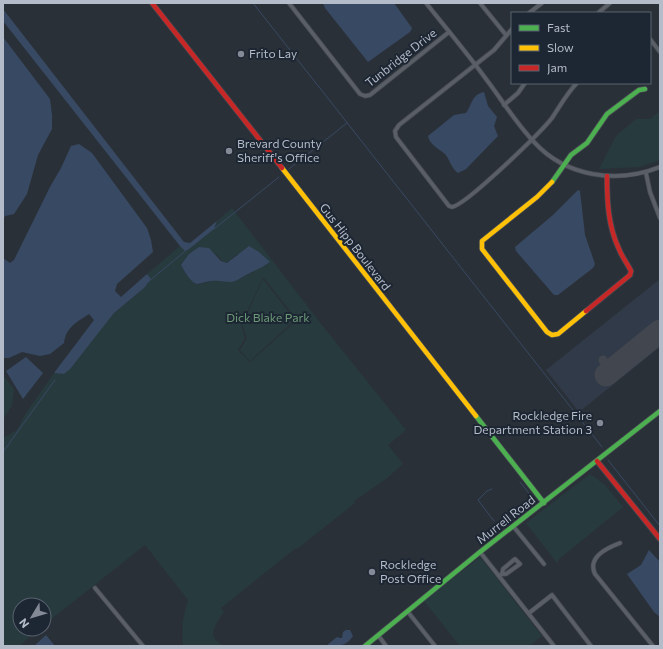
<svg xmlns="http://www.w3.org/2000/svg" width="663" height="649" font-family="Commissioner,sans-serif">
<style>
.airport{fill:#313a48}
.green{fill:#273a3e;fill-rule:evenodd}
.water{fill:#384963}
.lines{fill:none;stroke-linecap:round;stroke-linejoin:round}
.stream{stroke:#384963;stroke-width:1}
.taxiway{stroke:#42464e;stroke-width:9}
.runway{stroke:#42464e;stroke-width:23}
.street-casing{stroke:#484c53;stroke-width:5}
.fast-casing{stroke:#484c53;stroke-width:6}
.slow-casing{stroke:#484c53;stroke-width:6}
.jam-casing{stroke:#484c53;stroke-width:6}
.street{stroke:#5a5e66;stroke-width:3.5}
.fast{stroke:#4caf50;stroke-width:4.5}
.slow{stroke:#ffc107;stroke-width:4.5}
.jam{stroke:#c62828;stroke-width:4.5}
.poi-dot{fill:#848b96;stroke:#1d2633;stroke-width:1.5}
.labels{text-anchor:middle;stroke-width:4;stroke-linejoin:round;paint-order:stroke}
.poi-label{font-size:12px;fill:#b4bcc9;stroke:#1d2633;text-anchor:start}
.street-label{font-size:12px;fill:#b4bcc9;stroke:#1d2633}
.park-label{font-size:12px;fill:#6b9a76;stroke:#1d2633}
</style>
<rect width="100%" height="100%" fill="#2a3038"/>
<path class="airport" d="M660 279V347L579 412 546 370Z"/>
<g class="green">
<path d="M660 111V160L639 167 599 169 616 136 636 119H650Z"/>
<path d="M232 208 322 325 406 430 388 445 403 464 386 479 354 501 355 503 297 549 296 548 221 608 224 612C219 618 209 633 215 639 217 642 220 643 223 646H183C181 628 183 617 188 600L145 545 44 625V605H20V629H39L19 646H3V438L17 430 24 416 54 373 64 374 114 313 144 288 150 279 147 274 180 246 185 251 214 229 217 221ZM199 247C205 248 211 251 217 255 221 259 221 261 227 263L237 254 254 272C248 274 243 278 237 280 231 282 225 280 219 280 212 280 203 285 197 284 190 283 184 271 181 265ZM263 278H264L297 320 250 362 238 350 245 338 241 324Z"/>
<path d="M263 279 295 320 250 361 240 350 247 338 242 325Z"/>
<path d="M3 375 14 389 12 405 3 420Z"/>
<path d="M590 474 604 484 623 507 559 559 557 563 526 523Z"/>
<path d="M480 557 542 636 529 646H460L424 601Z"/>
</g>
<g class="water">
<path d="M323 3H394L412 28 410 32 368 62 325 8Z"/>
<path d="M3 9 184 242 190 243 217 221 214 229 189 249 185 251 180 246 3 21Z"/>
<path d="M3 37 50 99 52 115V129L38 155 27 194 14 214 5 216 3 221Z"/>
<path d="M484 92 488 106 497 117 494 126 498 136 466 169 458 173C451 168 450 160 445 154 439 149 429 144 428 136L454 115 466 113C472 105 472 94 484 92Z"/>
<path d="M79 144 92 153 147 228 151 240 153 252 117 284 115 291 121 297 147 274 151 279 144 288 114 313 70 369 64 374 54 373 94 320 89 314C77 322 66 327 64 343L50 354 40 356 22 352 9 358H4L3 258 10 263 14 260 50 187 61 168 71 146Z"/>
<path d="M578 190 580 191 585 235 595 264 593 268 558 295H554L516 251 515 247 553 215Z"/>
<path d="M249 246 259 252 270 262C263 267 256 270 248 274 242 277 238 281 231 282 225 282 219 280 212 281 207 281 201 284 197 284 190 283 184 270 181 265L189 254 199 247 209 248 221 261 227 263Z"/>
<path d="M26 357 43 373 23 399 6 371Z"/>
<path d="M649 550 660 562V617L654 612 627 574 641 565Z"/>
<path d="M346 630H350L353 636C346 647 337 646 326 646L337 637 340 638H342L343 632Z"/>
<path d="M46 635 55 646H34Z"/>
</g>
<g class="lines">
<g class="stream">
<path d="M253 3 602 447"/>
<path d="M289 169 347 123"/>
<path d="M214 229 279 177"/>
<path d="M148 282 189 248"/>
<path d="M3 452 55 380"/>
<path d="M608 460 660 526"/>
<path d="M492 489 487 491 478 500 494 521"/>
<path d="M520 509 532 499V497L520 482"/>
<path d="M479 541 512 515"/>
</g>
<path class="taxiway" d="M603 360 610 371"/>
<path class="runway" d="M606 375 660 331"/>
<defs>
<g id="street">
<path d="M289 3 360 94 365 96 370 95 449 32"/>
<path d="M426 3C446 28 467 53 486 79 502 100 516 123 534 142 566 177 617 184 660 167"/>
<path d="M480 3 506 35"/>
<path d="M529 13 542 3"/>
<path d="M598 13 610 3"/>
<path d="M512 29 494 50 399 125 395 131 396 137 449 206 452 207C466 205 541 132 552 118 560 106 567 93 577 83"/>
<path d="M650 39 660 52"/>
<path d="M504 105 518 93 525 83"/>
<path d="M646 173 650 192 660 218"/>
<path d="M513 526 544 564"/>
<path d="M620 543C607 548 587 557 595 574L653 646"/>
<path d="M480 552 554 646"/>
<path d="M499 576 502 574 503 569 515 559 520 564 506 574H502"/>
<path d="M95 588 143 646"/>
<path d="M408 612 435 646"/>
<path d="M529 613 552 595 591 646"/>
<path d="M378 635 386 646"/>
</g>
<g id="fast">
<path d="M552 182 571 155 587 143 607 114 639 90 645 89"/>
<path d="M476 416 544 503"/>
<path d="M365 646 480 552 660 411"/>
</g>
<g id="slow">
<path d="M282 168 476 416"/>
<path d="M552 182 537 197 482 241V249L547 332 552 335 558 334 586 311"/>
</g>
<g id="jam">
<path d="M152 3 282 168"/>
<path d="M586 311 630 275 631 271C627 263 622 257 619 249 608 226 607 201 607 176"/>
<path d="M597 461 660 539"/>
</g>
</defs>
<use href="#street" class="street-casing"/>
<use href="#fast" class="fast-casing"/>
<use href="#slow" class="slow-casing"/>
<use href="#jam" class="jam-casing"/>
<use href="#street" class="street"/>
<use href="#fast" class="fast"/>
<use href="#slow" class="slow"/>
<use href="#jam" class="jam"/>
</g>
<g class="poi-dot">
<circle cx="241" cy="54" r="4"/>
<circle cx="229" cy="151" r="4"/>
<circle cx="600" cy="423" r="4"/>
<circle cx="372" cy="572" r="4"/>
</g>
<g class="labels">
<g class="poi-label">
<text x="249" y="58">Frito Lay</text>
<text x="237" y="148">Brevard County<tspan x="237" dy="14">Sheriff's Office</tspan></text>
<text x="592" y="420" text-anchor="end">Rockledge Fire<tspan x="592" dy="14">Department Station 3</tspan></text>
<text x="380" y="569">Rockledge<tspan x="380" dy="14">Post Office</tspan></text>
</g>
<g class="street-label">
<text transform="translate(401 58) rotate(-38)" y="4">Tunbridge Drive</text>
<text transform="translate(355 247) rotate(52)" y="4">Gus Hipp Boulevard</text>
<text transform="translate(506 520) rotate(-38)" y="4">Murrell Road</text>
</g>
<g class="park-label">
<text x="268" y="322">Dick Blake Park</text>
</g>
</g>
<rect width="663" height="649" fill="none" stroke="#b4bcc9" stroke-width="8"/>
<rect x="511" y="12" width="140" height="72" fill="#1d2633" stroke="#59626f"/>
<rect x="519" y="25" width="20" height="6" fill="#4caf50" stroke="#59626f"/>
<text x="547" y="32" font-size="12" fill="#b4bcc9">Fast</text>
<rect x="519" y="45" width="20" height="6" fill="#ffc107" stroke="#59626f"/>
<text x="547" y="52" font-size="12" fill="#b4bcc9">Slow</text>
<rect x="519" y="65" width="20" height="6" fill="#c62828" stroke="#59626f"/>
<text x="547" y="72" font-size="12" fill="#b4bcc9">Jam</text>
<g transform="translate(32 617) rotate(232)"><circle r="19" fill="#1d2633" stroke="#59626f"/>
<path d="M0-3L7 15L0 10L-7 15Z" fill="#848b96"/>
<text y="-6" font-size="11" font-weight="bold" text-anchor="middle" fill="#b4bcc9">N</text>
</g>
</svg>
